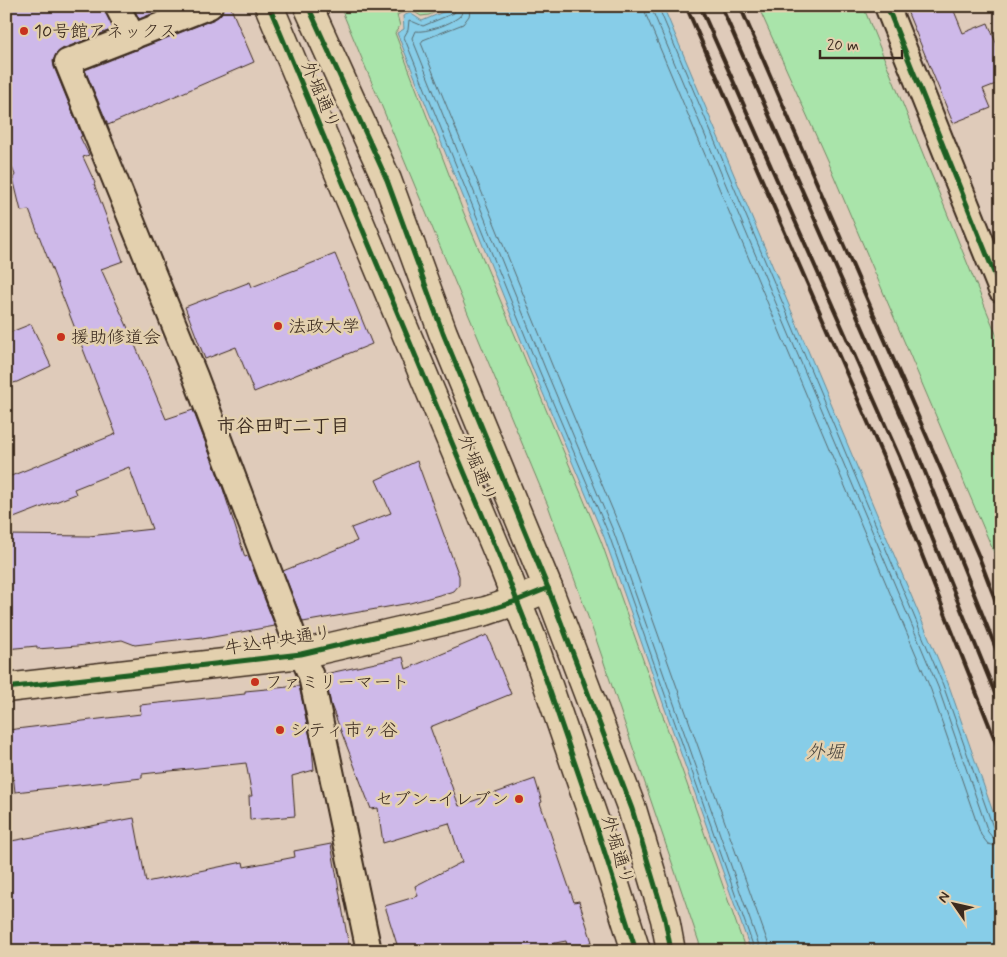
<svg xmlns="http://www.w3.org/2000/svg" width="1007" height="957" font-family="Mynerve,'Klee One',sans-serif">
<style>
.green{fill:#a9e4aa;stroke:#728764}
.water{fill:#87cde8;stroke:#698c97}
.lines{fill:none;stroke-linecap:round;stroke-linejoin:round}
.shore{stroke:#596b6f;stroke-width:1}
.building{fill:#ceb9e9;stroke:#3b2a1e}
.minor-casing{stroke:#3b2a1e;stroke-width:28}
.tertiary-casing{stroke:#3b2a1e;stroke-width:31}
.secondary-casing{stroke:#3b2a1e;stroke-width:31}
.minor{stroke:#e3d0ae;stroke-width:24}
.tertiary{stroke:#e3d0ae;stroke-width:28}
.secondary{stroke:#e3d0ae;stroke-width:28}
.rail{stroke:#3b2a1e;stroke-width:4}
.cycleway-casing{stroke:#e3d0ae;stroke-width:8}
.cycleway{stroke:#1b5e20;stroke-width:5}
.poi-dot{fill:#c8321e;stroke:#e3d0ae;stroke-width:2}
.labels{text-anchor:middle;stroke-width:5;stroke-linejoin:round;paint-order:stroke}
.poi-label{font-size:18px;fill:#3b2a1e;stroke:#e3d0ae;text-anchor:start}
.street-label{font-size:18px;fill:#3b2a1e;stroke:#e3d0ae}
.neighbourhood-label{font-size:19px;font-weight:bold;fill:#3b2a1e;stroke:#e3d0ae}
.water-label{font-size:19px;font-style:italic;fill:#46423c;stroke:#e3d0ae}
</style>
<rect width="100%" height="100%" fill="#dfcbba"/>
<filter id="ink" filterUnits="userSpaceOnUse"><feTurbulence type="fractalNoise" baseFrequency=".02" numOctaves="2"/><feDisplacementMap in="SourceGraphic" scale="10" xChannelSelector="R" yChannelSelector="G"/><feConvolveMatrix kernelMatrix="1 2 1 2 8 2 1 2 1" color-interpolation-filters="sRGB"/></filter>
<g filter="url(#ink)">
<g class="green">
<path d="M340 6H449L429 15 421 16 409 9 397 15 400 26 395 33 463 211 601 541 746 951H702L597 642 549 508Z"/>
<path d="M758 6H863L1001 346V569L830 167Z"/>
</g>
<path class="water" d="M457 6H663L948 683 1001 835V951H751L604 537 534 372 397 33 404 29 403 16 410 13 422 21Z"/>
<g class="lines">
<g class="shore">
<path d="M457 6 454 13 423 26 409 20 408 30 404 37 539 370 609 535 755 951"/>
<path d="M463 6C463 11 462 14 459 17 450 24 426 33 415 31L412 38 545 368 614 533 761 951"/>
<path d="M471 6 469 16 463 24 423 40 421 43 552 365 621 530 768 943 769 951"/>
<path d="M644 6 646 15 931 690 981 835 988 844 1001 847"/>
<path d="M652 6 653 12 938 687 988 832 993 838 1001 840"/>
<path d="M658 6 943 685 994 830 996 833H1001"/>
</g>
</g>
<g class="building">
<path d="M16 6H103L113 29 62 49 56 54 53 61 54 67 82 136 80 137 89 155 83 157 95 183 94 184 123 261 101 269 127 326 166 419 193 410 223 489 245 557 248 556 275 626 202 639V637L135 645 122 640 77 646 37 649V646L6 649V535L89 536 152 529 129 467 74 489 76 494 6 521V478L116 434 29 210 21 211 13 178 15 175 6 152V11Z"/>
<path d="M133 6H172L139 19Z"/>
<path d="M223 6H230L254 62 108 125 85 70 215 19 221 14Z"/>
<path d="M905 6H952L963 33 988 23 1001 55V82L983 89 991 108 953 123Z"/>
<path d="M335 254 372 344 254 392 236 347 205 359 185 307 250 282 252 287Z"/>
<path d="M31 324 51 366 17 382 6 385V334Z"/>
<path d="M417 461 459 576V585L454 591 410 603 303 622 283 571 357 541 351 528 391 513 376 480Z"/>
<path d="M487 635 511 694 430 727 459 806 535 779 542 802 540 803 574 902 579 901 592 942 568 949 566 941 513 951H399L385 906 418 896 415 886 462 862 449 823 383 843 378 808 371 809 331 705 325 674 403 657 406 669Z"/>
<path d="M299 686 312 747 314 770 292 776 295 816 250 820 249 796H252L246 763 142 774V778L15 792 8 730 141 714 140 705 245 694V691Z"/>
<path d="M134 818 146 882 243 862 244 867 295 857 294 851 331 844 349 947 328 951H6V842Z"/>
</g>
<g class="lines">
<defs>
<g id="minor">
<path d="M117 6 133 37"/>
<path d="M210 6 67 62 195 376 292 632 311 676 369 951"/>
<path d="M887 6 1001 290"/>
</g>
<path id="tertiary" d="M6 688 301 654 486 611 516 601 548 588"/>
<g id="secondary">
<path d="M269 6 499 555 532 639 594 819 636 951"/>
<path d="M308 6 387 180 443 333 548 588 632 809 665 919 671 951"/>
</g>
</defs>
<use href="#minor" class="minor-casing"/>
<use href="#tertiary" class="tertiary-casing"/>
<use href="#secondary" class="secondary-casing"/>
<use href="#minor" class="minor"/>
<use href="#tertiary" class="tertiary"/>
<use href="#secondary" class="secondary"/>
<g class="rail">
<path d="M686 6 884 459 1001 755"/>
<path d="M700 6 899 456 1001 708"/>
<path d="M721 6 915 447 1001 661"/>
<path d="M740 6 979 557 1001 615"/>
</g>
<defs>
<g id="cycleway">
<path d="M269 6 499 555 532 639 594 819 636 951"/>
<path d="M308 6 387 180 443 333 548 588 632 809 665 919 671 951"/>
<path d="M887 6 1001 290"/>
<path d="M6 688 301 654 486 611 516 601 548 588"/>
</g>
</defs>
<use href="#cycleway" class="cycleway-casing"/>
<use href="#cycleway" class="cycleway"/>
</g>
</g>
<g class="poi-dot">
<circle cx="24" cy="31" r="5"/>
<circle cx="278" cy="326" r="5"/>
<circle cx="61" cy="337" r="5"/>
<circle cx="255" cy="682" r="5"/>
<circle cx="280" cy="730" r="5"/>
<circle cx="519" cy="799" r="5"/>
</g>
<g class="labels">
<g class="poi-label">
<text x="34" y="37">10号館アネックス</text>
<text x="288" y="332">法政大学</text>
<text x="71" y="343">援助修道会</text>
<text x="265" y="688">ファミリーマート</text>
<text x="290" y="736">シティ市ヶ谷</text>
<text x="509" y="805" text-anchor="end">セブン-イレブン</text>
</g>
<g class="street-label">
<text transform="translate(321 95) rotate(67)" y="6">外堀通り</text>
<text transform="translate(478 468) rotate(67)" y="6">外堀通り</text>
<text transform="translate(278 640) rotate(-9)" y="6">牛込中央通り</text>
<text transform="translate(618 850) rotate(73)" y="6">外堀通り</text>
</g>
<g class="neighbourhood-label">
<text x="283" y="432">市谷田町二丁目</text>
</g>
<g class="water-label">
<text x="825" y="758">外堀</text>
</g>
</g>
<rect width="1007" height="957" fill="none" stroke="#e3d0ae" stroke-width="25"/>
<rect x="12" y="12" width="982" height="932" fill="none" stroke="#3b2a1e" stroke-width="2" filter="url(#ink)"/>
<g transform="translate(954 904) rotate(304)" stroke="#e3d0ae" stroke-width="4" paint-order="stroke">
<path d="M0-4L9 19L0 12L-9 19Z" fill="#3b2a1e"/>
<text y="-8" font-size="14" font-weight="bold" text-anchor="middle" fill="#3b2a1e">N</text>
</g>
<path d="M820 50v8h82v-8" fill="none" stroke="#3b2a1e" stroke-width="2.5"/>
<text x="827" y="50" font-size="15" fill="#3b2a1e" stroke="#e3d0ae" stroke-width="4" paint-order="stroke">20 m</text>
</svg>
